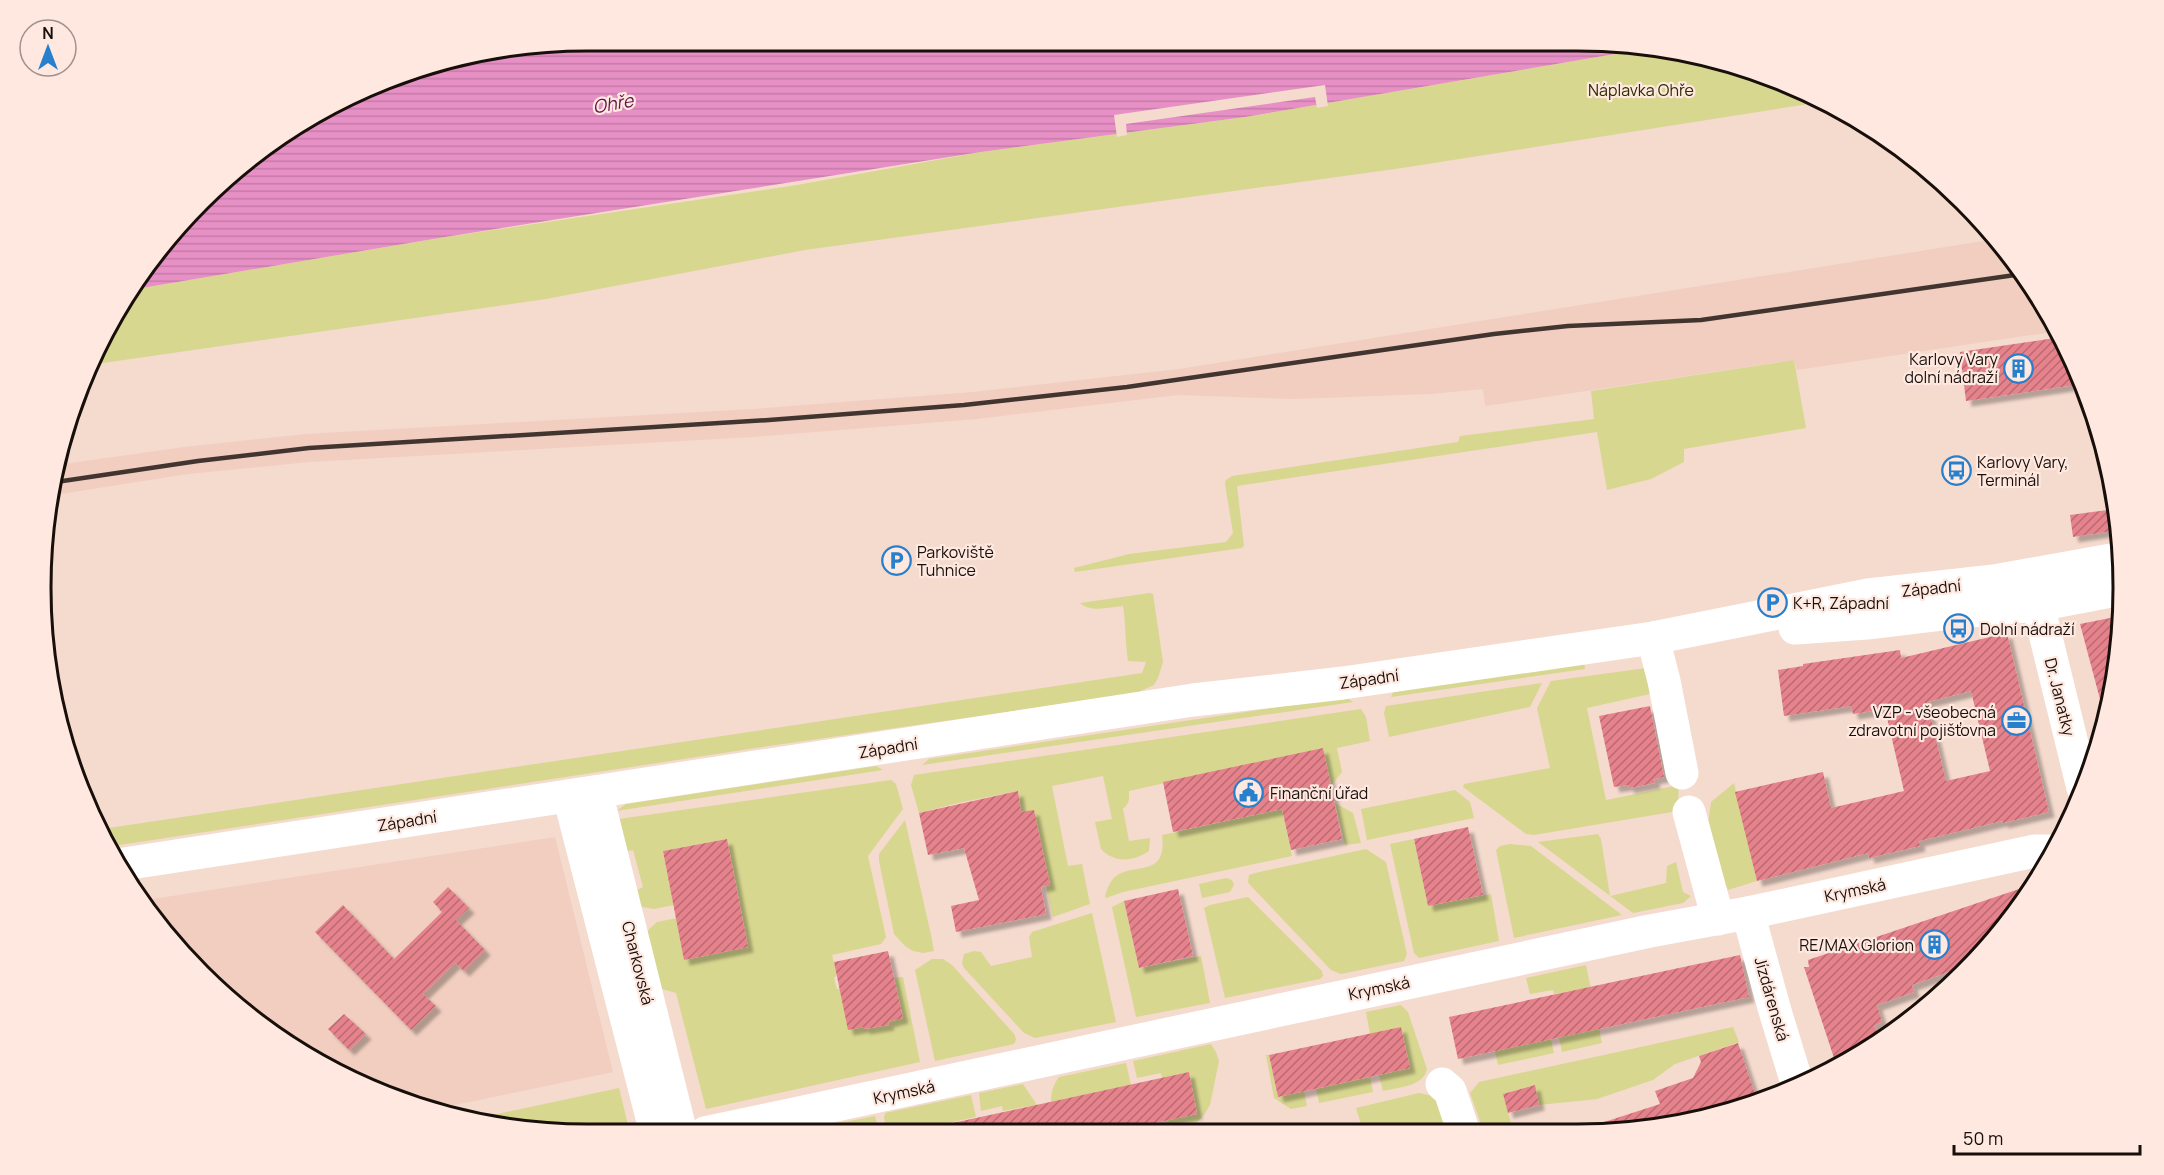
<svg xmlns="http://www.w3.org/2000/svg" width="2164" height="1175" font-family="Manrope,sans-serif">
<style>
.built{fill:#f1cebf}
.green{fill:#d8d790}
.water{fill:url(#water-rules)}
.pier{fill:#f5dace}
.building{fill:url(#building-hatch);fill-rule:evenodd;filter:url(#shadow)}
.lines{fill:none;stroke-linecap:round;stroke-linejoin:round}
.minor{stroke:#fff;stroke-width:33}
.rail{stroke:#423530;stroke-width:4.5}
.labels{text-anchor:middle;stroke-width:4.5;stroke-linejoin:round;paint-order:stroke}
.park-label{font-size:16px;fill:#2c2b00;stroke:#fee8df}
.poi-label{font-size:16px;fill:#180f0b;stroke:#fee8df;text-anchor:start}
.street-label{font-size:16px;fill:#180f0b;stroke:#fee8df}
.water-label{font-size:18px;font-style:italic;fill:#5f1348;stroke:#fee8df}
.rim{fill:none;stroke:#180f0b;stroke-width:3}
</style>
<defs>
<pattern id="water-rules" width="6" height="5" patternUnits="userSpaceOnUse" patternTransform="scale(1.5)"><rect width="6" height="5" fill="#e790c5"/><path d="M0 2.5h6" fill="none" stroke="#c57ba8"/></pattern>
<pattern id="building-hatch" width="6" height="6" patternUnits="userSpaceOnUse" patternTransform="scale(1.5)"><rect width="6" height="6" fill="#e6828c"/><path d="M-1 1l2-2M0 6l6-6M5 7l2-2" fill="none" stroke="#b96971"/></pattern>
<filter id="shadow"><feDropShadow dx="5.5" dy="5.5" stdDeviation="1.5" flood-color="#0004"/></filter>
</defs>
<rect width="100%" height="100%" fill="#f5dace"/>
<g class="built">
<path d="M1996 239 2010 254 2058 331 1797 370 1794 360 1485 406 1483 389 1431 394 1292 399 1178 395 977 419 753 437 309 462 188 474 54 495 57 465 184 447 306 434 753 409 973 392 1179 369Z"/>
<path d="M555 837 613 1072 431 1110 314 1061 176 948 146 900Z"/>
</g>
<g class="green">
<path d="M1650 48 1718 59 1821 102 1402 168 805 250 546 299 96 364 130 290 445 237 797 185 981 152 1245 117Z"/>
<path d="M1794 360 1806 428 1684 449V462L1651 479 1607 490 1597 432 1237 486 1244 546 1242 548 1075 572 1074 568 1129 554 1226 542 1233 533 1225 484 1226 480 1232 476 1458 442 1460 436 1594 419 1591 391Z"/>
<path d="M1150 593 1153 594 1163 662 1158 678 1154 685 1134 694 769 746 113 846 102 829 1142 673 1146 662 1128 661C1125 643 1126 624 1123 606 1110 607 1091 613 1080 603Z"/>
<path d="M1584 662 1585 669 1391 697 1394 690Z"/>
<path d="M1646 668 1659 692 1587 708 1606 800 1679 785 1678 802 1672 812 1534 835 1526 834 1463 787 1464 784 1550 768 1537 708 1551 681Z"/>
<path d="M1542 683 1530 707 1389 737 1384 713 1386 706Z"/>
<path d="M1346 697 1353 702 922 765 929 759Z"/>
<path d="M1361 709 1366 717 1370 741 1337 748 1342 772 1331 786 1323 748 1129 791C1129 799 1130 803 1123 809L1129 841 1150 838 1149 851C1133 862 1114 863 1101 849L1095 822 1112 819 1103 776 1052 786 1068 866 1082 864 1090 904 1053 917 1046 886 1050 885 1034 812H1021L1018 791 958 803 919 813 911 785 914 775Z"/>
<path d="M876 766 883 770 616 811 626 804Z"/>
<path d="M891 780 896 784 903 809 868 856 886 937 881 944 832 955 837 975 834 978 837 989H840L865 1029 889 1025 888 1022 903 1018 894 978 903 977 920 1062 706 1109 676 993 658 988 644 934 657 922 677 918 684 960 748 947 727 839 663 851 674 905 654 909 637 906 633 892 643 887 633 850 623 852 619 819Z"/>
<path d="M1734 783 1757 881 1728 890 1722 878 1708 825 1711 802Z"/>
<path d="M1455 790 1470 802 1474 818 1367 840 1361 809Z"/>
<path d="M1335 803 1353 813 1361 843 1345 845Z"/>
<path d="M1282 809 1292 856 1123 892 1106 898 1105 896C1107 890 1109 883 1113 879 1130 860 1168 881 1162 835Z"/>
<path d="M905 820 931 935 934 951 923 953 913 951 905 946 894 934 879 861V854Z"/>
<path d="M1598 834 1601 839 1610 896 1666 883 1667 866 1676 862 1683 892 1691 896 1683 903 1633 913 1538 842Z"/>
<path d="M1414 839 1428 906 1491 894 1499 941 1419 958 1414 953 1390 844Z"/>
<path d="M1510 844 1531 846 1622 915 1514 938 1496 850 1500 846Z"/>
<path d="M1366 849 1386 862 1407 954 1404 961 1341 974 1331 970 1250 885 1248 882 1249 875 1255 873Z"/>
<path d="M1226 878 1232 880 1234 885 1230 892 1202 898 1199 884Z"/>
<path d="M1248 897 1322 971 1323 976 1320 979 1225 998 1204 908 1210 905Z"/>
<path d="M1124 901 1139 968 1201 956 1210 1003 1136 1017 1112 907Z"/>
<path d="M1092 913 1116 1022 1035 1038 1024 1033 964 968 962 963 964 954 974 951 981 952 991 966 1032 957 1029 937 1032 932Z"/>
<path d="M932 959H943L952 965 1015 1035 1016 1040 1014 1044 935 1061 915 970Z"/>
<path d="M1586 965 1602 1043 1562 1052 1559 1037 1581 989 1554 994 1553 990 1530 994 1526 978Z"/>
<path d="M1401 1005 1408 1012 1427 1069C1423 1087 1399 1087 1383 1091L1379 1075 1410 1068 1401 1027 1370 1034 1366 1012Z"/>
<path d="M1733 1027 1739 1042 1675 1064 1653 1080 1597 1099 1539 1105 1534 1085 1503 1094 1513 1130H1483L1470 1093 1479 1082Z"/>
<path d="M1551 1039 1554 1053 1498 1065 1495 1051Z"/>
<path d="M1211 1044 1216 1052 1219 1061 1210 1105 1204 1115 1188 1131H1170L1167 1120 1197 1114 1189 1072 1162 1078 1161 1073 1137 1078 1133 1061Z"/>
<path d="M1266 1055H1269L1278 1097 1304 1091 1307 1106 1291 1109 1274 1098Z"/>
<path d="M1126 1063 1131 1085 1055 1132C1052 1112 1046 1094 1059 1077Z"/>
<path d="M1370 1077 1373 1092 1319 1103 1316 1089Z"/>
<path d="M1023 1084 1037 1105 1042 1132H1035L1030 1106 1003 1111 1002 1106 981 1111 979 1093Z"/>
<path d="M619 1088 630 1133H552L469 1120Z"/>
<path d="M1419 1093 1434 1096 1437 1100 1447 1128 1435 1131H1363L1356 1108Z"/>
<path d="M971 1095 976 1117 906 1132H887L884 1118 885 1113Z"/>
<path d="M875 1116 879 1132H820L819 1127Z"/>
</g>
<path class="water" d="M587 41 1612 42 1650 48 1245 117 981 152 445 237 130 290 133 284 254 154 411 70Z"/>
<path class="pier" d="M1325 85 1328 106 1317 108 1315 97 1126 124 1127 135 1117 137 1114 115Z"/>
<g class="building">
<path d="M2062 337 2067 345 2082 384 1966 401 1960 352Z"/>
<path d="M2115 509 2119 530 2073 537 2070 515Z"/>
<path d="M2120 616 2119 659 2105 718 2080 624Z"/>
<path d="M2007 633 2049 812 2003 823 2002 821 1919 841 1920 846 1869 858 1868 853 1757 881 1735 792 1823 772 1831 808 1904 791 1885 709 1853 714 1851 706 1784 716 1778 670 1803 666V664L1900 650 1901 658ZM1971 691 1990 771 1946 781 1927 702Z"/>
<path d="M1650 706 1664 777 1654 779 1655 783 1629 788 1628 785 1614 787 1599 716Z"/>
<path d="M1323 748 1342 839 1291 850 1282 809 1173 832 1163 782Z"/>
<path d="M1018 791 1021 812 1034 810 1050 885 1041 887 1046 914 956 932 951 906 979 900 964 848 928 855 919 813Z"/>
<path d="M1468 827 1483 895 1428 906 1414 839Z"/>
<path d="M727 839 748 947 684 960 663 851Z"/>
<path d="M2034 884 1988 948 1968 965 1912 985 1914 992 1877 1005 1882 1022 1874 1026 1879 1036 1877 1037 1879 1043 1836 1064 1804 967H1809L1808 960Z"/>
<path d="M448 887 469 908 456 920 485 950 464 971 455 963 423 994 436 1006 411 1030 315 932 343 905 394 959 442 912 433 902Z"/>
<path d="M1178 889 1193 956 1139 968 1124 901Z"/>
<path d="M888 951 903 1018 888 1022 889 1025 864 1029V1027L848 1030 834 962Z"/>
<path d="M1740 955 1749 997 1458 1059 1449 1017Z"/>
<path d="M344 1014 366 1034 349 1050 328 1029Z"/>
<path d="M1401 1027 1410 1068 1278 1097 1269 1055Z"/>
<path d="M1738 1043 1758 1103 1648 1130H1593L1592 1126 1660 1104 1655 1091 1693 1078 1701 1062 1699 1056Z"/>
<path d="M1189 1072 1197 1114 1113 1132H949L948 1124Z"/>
<path d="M1535 1085 1539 1105 1508 1113 1503 1094Z"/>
</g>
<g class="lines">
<g class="minor">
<path d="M2047 586 2042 588 2038 605 2083 788"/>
<path d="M1795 628 1867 623 1958 612 2038 605 2121 589"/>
<path d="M1653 638 1664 681 1682 773"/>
<path d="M596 792 681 1133"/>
<path d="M569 796 656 1133"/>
<path d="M1689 812 1718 919"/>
<path d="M124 864 1193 700 1343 683 1653 638 1868 595 1994 581 2122 558"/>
<path d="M1748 913 1775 1011 1797 1083"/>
<path d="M1442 1084 1450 1091 1463 1130"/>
<path d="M705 1133 1650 931 1748 913 2035 851H2055"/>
</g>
<path class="rail" d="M56 482 198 461 309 448 769 420 964 405 1127 387 1494 334 1568 326 1701 320 2022 274"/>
</g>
<defs>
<symbol id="building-ring" viewBox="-11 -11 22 22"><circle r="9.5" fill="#fee8df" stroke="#2780cd" stroke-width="1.5"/><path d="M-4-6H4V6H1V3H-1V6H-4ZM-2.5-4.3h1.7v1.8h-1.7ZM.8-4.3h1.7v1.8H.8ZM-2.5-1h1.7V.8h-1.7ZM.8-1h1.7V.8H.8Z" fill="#2780cd"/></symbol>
<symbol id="bus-ring" viewBox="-11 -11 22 22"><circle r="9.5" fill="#fee8df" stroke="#2780cd" stroke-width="1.5"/><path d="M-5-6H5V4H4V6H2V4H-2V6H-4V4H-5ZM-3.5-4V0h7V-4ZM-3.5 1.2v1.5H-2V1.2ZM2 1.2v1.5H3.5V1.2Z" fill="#2780cd"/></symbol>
<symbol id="parking-ring" viewBox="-11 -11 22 22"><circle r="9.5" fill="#fee8df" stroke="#2780cd" stroke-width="1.5"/><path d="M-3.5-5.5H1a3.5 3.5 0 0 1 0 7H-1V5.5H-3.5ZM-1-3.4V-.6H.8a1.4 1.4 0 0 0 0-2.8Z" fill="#2780cd"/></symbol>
<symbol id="office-ring" viewBox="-11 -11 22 22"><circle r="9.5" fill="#fee8df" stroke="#2780cd" stroke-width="1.5"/><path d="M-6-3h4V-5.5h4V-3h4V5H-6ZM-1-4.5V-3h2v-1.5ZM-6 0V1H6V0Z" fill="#2780cd"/></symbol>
<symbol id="civic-ring" viewBox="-11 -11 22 22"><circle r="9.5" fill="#fee8df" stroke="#2780cd" stroke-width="1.5"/><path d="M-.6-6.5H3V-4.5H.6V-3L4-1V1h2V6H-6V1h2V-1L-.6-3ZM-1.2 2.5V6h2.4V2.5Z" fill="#2780cd"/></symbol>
</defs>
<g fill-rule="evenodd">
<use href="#building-ring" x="2002" y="352" width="33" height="33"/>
<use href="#bus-ring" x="1940" y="454" width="33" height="33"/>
<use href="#parking-ring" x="880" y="544" width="33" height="33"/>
<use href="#parking-ring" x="1756" y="586" width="33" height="33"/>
<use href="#bus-ring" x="1942" y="612" width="33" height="33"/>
<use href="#office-ring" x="2000" y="704" width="33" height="33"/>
<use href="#civic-ring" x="1232" y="776" width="33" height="33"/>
<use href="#building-ring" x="1918" y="928" width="33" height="33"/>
</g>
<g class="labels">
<g class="park-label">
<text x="1641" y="96">Náplavka Ohře</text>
</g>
<g class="poi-label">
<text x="1998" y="365" text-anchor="end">Karlovy Vary<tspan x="1998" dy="18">dolní nádraží</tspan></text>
<text x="1977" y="468">Karlovy Vary,<tspan x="1977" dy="18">Terminál</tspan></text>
<text x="917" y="558">Parkoviště<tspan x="917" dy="18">Tuhnice</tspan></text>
<text x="1793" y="609">K+R, Západní</text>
<text x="1980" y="635">Dolní nádraží</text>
<text x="1996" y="718" text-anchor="end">VZP - všeobecná<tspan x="1996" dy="18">zdravotní pojišťovna</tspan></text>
<text x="1270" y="799">Finanční úřad</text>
<text x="1914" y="951" text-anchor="end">RE/MAX Glorion</text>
</g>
<g class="street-label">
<text transform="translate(1931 588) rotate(-6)" y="6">Západní</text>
<text transform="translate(1369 679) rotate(-8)" y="6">Západní</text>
<text transform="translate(2060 697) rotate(76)" y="6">Dr. Janatky</text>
<text transform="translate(888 748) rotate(-9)" y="6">Západní</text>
<text transform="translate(407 821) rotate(-9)" y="6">Západní</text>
<text transform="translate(1855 890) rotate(-12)" y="6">Krymská</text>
<text transform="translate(638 963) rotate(76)" y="6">Charkovská</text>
<text transform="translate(1379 988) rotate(-12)" y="6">Krymská</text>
<text transform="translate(1772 999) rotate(74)" y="6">Jízdárenská</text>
<text transform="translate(904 1092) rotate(-12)" y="6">Krymská</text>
</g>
<g class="water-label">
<text transform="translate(613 104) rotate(-10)" y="6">Ohře</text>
</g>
</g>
<path d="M0 0H2164V1175H0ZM587 51H1577A536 536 0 0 1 2113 587V588A536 536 0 0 1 1577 1124H587A536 536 0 0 1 51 588V587A536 536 0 0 1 587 51Z" fill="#fee8df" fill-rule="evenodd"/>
<path class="rim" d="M587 51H1577A536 536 0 0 1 2113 587V588A536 536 0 0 1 1577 1124H587A536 536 0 0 1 51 588V587A536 536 0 0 1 587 51Z"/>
<g transform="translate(48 48)"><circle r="28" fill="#fee8df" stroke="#a2918a" stroke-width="1.5"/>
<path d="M0-4.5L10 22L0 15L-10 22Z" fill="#2780cd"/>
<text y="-9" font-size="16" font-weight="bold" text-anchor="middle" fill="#180f0b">N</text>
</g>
<path d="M1954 1145v9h186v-9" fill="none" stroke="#180f0b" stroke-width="3"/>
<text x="1963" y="1145" font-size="18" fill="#180f0b" stroke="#fee8df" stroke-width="4.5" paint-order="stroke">50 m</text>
</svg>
